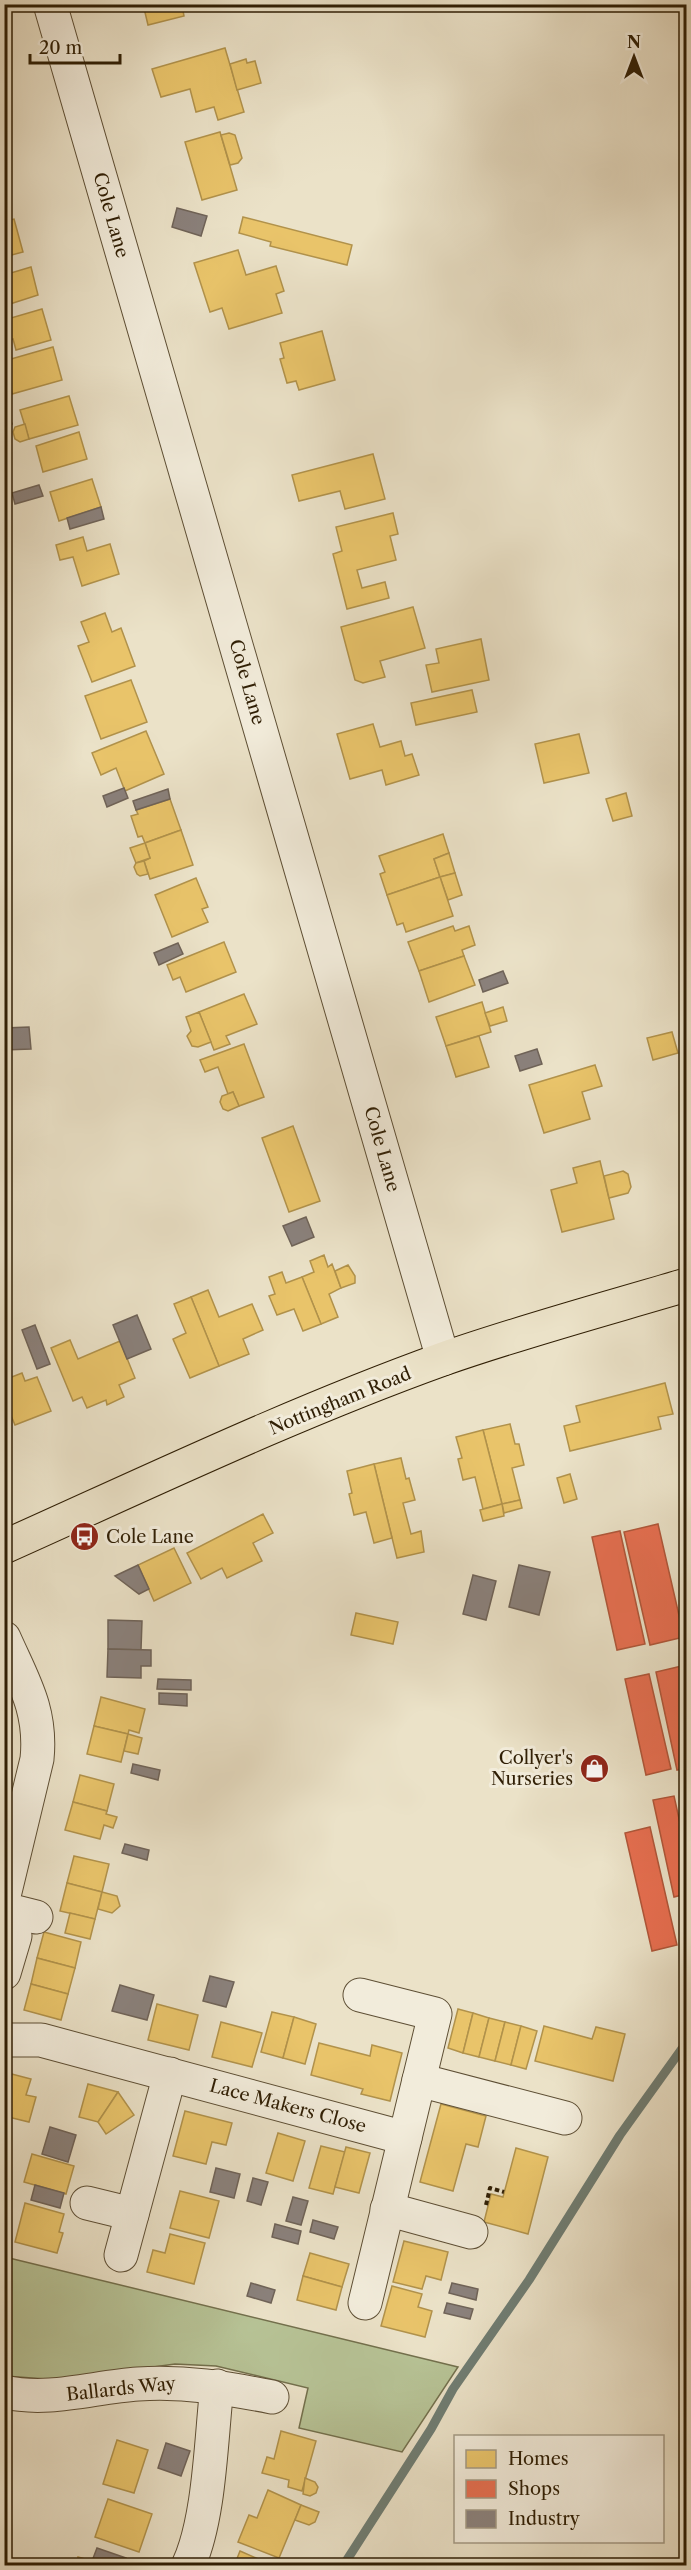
<svg xmlns="http://www.w3.org/2000/svg" width="691" height="2570" font-family="'Libre Caslon Text',serif">
<style>
.green{fill:#b7c396;stroke:#73704d;stroke-width:1.5}
.homes{fill:#e9c46a;stroke:#b1924b;stroke-width:1.5}
.shops{fill:#e76f51;stroke:#b0573a;stroke-width:1.5}
.industry{fill:#8a817c;stroke:#6f6358;stroke-width:1.5}
.lines{fill:none;stroke-linecap:round;stroke-linejoin:round}
.stream{stroke:#6f7d73;stroke-width:9}
.minor-casing{stroke:#5e4f35;stroke-width:35}
.major-casing{stroke:#2f1e04;stroke-width:35}
.path{stroke:#2f1e04;stroke-width:4;stroke-dasharray:4.5 3;stroke-linecap:butt}
.minor{stroke:#f2ecdb;stroke-width:33}
.major{stroke:#ebe2c8;stroke-width:33}
.labels{text-anchor:middle;stroke-width:6;stroke-linejoin:round;paint-order:stroke}
.street-label{font-size:18px;fill:#2f1e04;stroke:#f2ecdb}
.poi-label{font-size:18px;fill:#2f1e04;stroke:#f2ecdb;text-anchor:start}
</style>
<rect width="100%" height="100%" fill="#ebe2c8"/>
<filter id="stains"><feTurbulence type="fractalNoise" baseFrequency=".00333" numOctaves="4"/><feColorMatrix values="0 0 0 0 .2 0 0 0 0 .09 0 0 0 0 .02 0 0 0 .5 -.17"/></filter>
<radialGradient id="worn" r=".72"><stop offset=".6" stop-color="#630" stop-opacity="0"/><stop offset="1" stop-color="#630" stop-opacity=".3"/></radialGradient>
<path class="green" d="M5 2257 458 2367 402 2452 299 2428 308 2388 216 2366 175 2364 59 2380 5 2376Z"/>
<g class="homes">
<path d="M143 4H187L182 6 184 16 148 25Z"/>
<path d="M225 48 244 112 218 120 214 107 196 112 190 89 161 97 152 69Z"/>
<path d="M246 59 247 63 255 61 261 83 237 90 230 64Z"/>
<path d="M220 132 237 190 202 200 185 142Z"/>
<path d="M229 133 235 135 242 158 238 163 230 165 221 135Z"/>
<path d="M243 217 352 245 347 265 270 246 271 242 239 233Z"/>
<path d="M14 219 23 252 4 257V221Z"/>
<path d="M238 250 246 275 276 266 284 291 276 294 282 313 229 329 222 308 210 312 194 263Z"/>
<path d="M31 267 38 295 4 306V275Z"/>
<path d="M42 309 51 340 16 350 13 339 4 342V320Z"/>
<path d="M322 331 335 380 299 390 296 381 287 383 280 359 284 358 280 343Z"/>
<path d="M53 347 62 380 12 394 4 361Z"/>
<path d="M69 396 78 425 29 439 20 410Z"/>
<path d="M25 424 29 439 20 442 15 439 13 432 15 427Z"/>
<path d="M79 432 87 459 43 472 36 446Z"/>
<path d="M373 454 385 499 345 509 340 491 299 501 292 475Z"/>
<path d="M92 479 101 507 59 521 50 492Z"/>
<path d="M393 513 398 534 390 536 396 560 357 570 362 588 385 582 389 598 347 609 333 554 342 551 336 527Z"/>
<path d="M83 537 87 551 110 544 119 574 82 586 73 557 60 560 56 545Z"/>
<path d="M413 607 425 648 380 661 385 677 363 683 355 680 341 627Z"/>
<path d="M105 613 112 632 121 628 135 666 92 682 78 646 89 642 81 622Z"/>
<path d="M481 639 489 680 432 692 426 665 439 663 436 649Z"/>
<path d="M131 680 147 722 101 739 85 696Z"/>
<path d="M472 690 477 712 416 725 411 703Z"/>
<path d="M373 724 380 747 401 741 405 756 412 754 419 775 386 785 382 770 350 779 337 734Z"/>
<path d="M146 731 164 774 125 791 116 768 101 775 92 753Z"/>
<path d="M579 734 589 773 544 783 535 744Z"/>
<path d="M626 793 632 816 613 821 606 799Z"/>
<path d="M170 799 181 830 145 843 142 836 138 837 131 816 138 814 136 810Z"/>
<path d="M181 830 193 865 150 879 144 861 150 858 145 843Z"/>
<path d="M443 834 449 853 434 859 440 877 387 895 380 874 385 872 379 856Z"/>
<path d="M145 843 150 858 136 863 130 848Z"/>
<path d="M449 853 455 873 440 877 434 859Z"/>
<path d="M144 861 148 874 140 876 137 874 134 867 136 863Z"/>
<path d="M455 873 462 895 448 900 440 877Z"/>
<path d="M440 877 453 916 406 932 403 923 397 925 387 895Z"/>
<path d="M196 878 208 907 202 909 208 922 172 937 155 895Z"/>
<path d="M453 926 455 931 469 926 475 945 462 950 464 956 419 971 408 942Z"/>
<path d="M224 942 236 972 186 992 180 977 173 980 167 965Z"/>
<path d="M464 956 475 985 429 1002 419 971Z"/>
<path d="M244 994 257 1024 226 1036 230 1044 214 1050 199 1012Z"/>
<path d="M482 1002 491 1032 446 1046 436 1017Z"/>
<path d="M503 1007 507 1021 490 1026 485 1013Z"/>
<path d="M199 1012 211 1042 198 1047 192 1046 187 1036 191 1031 186 1017Z"/>
<path d="M672 1032 678 1053 653 1060 647 1038Z"/>
<path d="M479 1036 489 1067 456 1077 446 1046Z"/>
<path d="M244 1044 264 1097 239 1106 233 1092 228 1094 218 1067 205 1072 200 1060Z"/>
<path d="M595 1065 602 1086 582 1092 590 1119 544 1133 529 1085Z"/>
<path d="M233 1092 239 1106 228 1111 223 1109 220 1102 222 1096Z"/>
<path d="M293 1126 320 1201 289 1212 262 1138Z"/>
<path d="M600 1161 614 1219 562 1232 551 1190 577 1183 573 1168Z"/>
<path d="M623 1171 628 1174 631 1187 628 1193 609 1198 604 1176Z"/>
<path d="M324 1255 328 1267 332 1264 341 1288 329 1294 338 1317 321 1324 302 1277 314 1272 310 1261Z"/>
<path d="M348 1265 355 1276V1283L341 1288 335 1271Z"/>
<path d="M282 1272 286 1283 302 1277 321 1324 303 1331 294 1309 277 1315 269 1296 275 1294 269 1277Z"/>
<path d="M208 1290 219 1317 252 1304 263 1330 243 1339 249 1354 219 1366 191 1297Z"/>
<path d="M191 1297 219 1366 190 1378 173 1339 186 1333 174 1304Z"/>
<path d="M70 1340 78 1359 120 1341 135 1378 119 1385 124 1397 107 1405 106 1400 87 1408 82 1397 73 1401 51 1348Z"/>
<path d="M22 1373 25 1381 37 1377 51 1411 15 1425 4 1399V1380Z"/>
<path d="M665 1383 673 1414 658 1417 661 1429 570 1451 564 1426 580 1422 576 1406Z"/>
<path d="M510 1424 515 1444H519L524 1465 512 1468 520 1500 502 1504 483 1430Z"/>
<path d="M483 1430 502 1504 483 1509 475 1477 463 1480 458 1459 462 1458 456 1437Z"/>
<path d="M401 1458 406 1479 409 1478 415 1500 403 1503 411 1534 421 1531 424 1552 397 1558 374 1464Z"/>
<path d="M374 1464 392 1538 374 1543 366 1512 354 1515 349 1494 352 1493 347 1471Z"/>
<path d="M570 1474 577 1499 564 1503 557 1478Z"/>
<path d="M520 1500 522 1508 504 1513 502 1504Z"/>
<path d="M502 1504 504 1516 483 1521 480 1510Z"/>
<path d="M263 1514 273 1533 253 1543 262 1561 227 1578 222 1568 201 1579 187 1553Z"/>
<path d="M174 1548 191 1583 154 1601 138 1565Z"/>
<path d="M356 1613 398 1622 393 1644 351 1635Z"/>
<path d="M101 1697 145 1709 139 1733 129 1730 128 1734 94 1726Z"/>
<path d="M94 1726 128 1734 121 1762 87 1754Z"/>
<path d="M128 1734 142 1738 138 1754 124 1751Z"/>
<path d="M80 1775 114 1784 107 1811 73 1802Z"/>
<path d="M73 1802 107 1811 106 1814 117 1817 113 1828 104 1825 100 1839 65 1830Z"/>
<path d="M74 1856 109 1864 102 1892 67 1883Z"/>
<path d="M67 1883 102 1892 95 1919 60 1911Z"/>
<path d="M102 1892 117 1896 120 1906 112 1913 98 1909Z"/>
<path d="M70 1913 95 1919 90 1939 65 1933Z"/>
<path d="M44 1932 81 1942 75 1968 37 1958Z"/>
<path d="M37 1958 75 1968 68 1994 31 1984Z"/>
<path d="M31 1984 68 1994 61 2020 24 2010Z"/>
<path d="M157 2004 198 2015 189 2050 148 2040Z"/>
<path d="M458 2009 473 2013 463 2053 448 2048Z"/>
<path d="M272 2012 294 2017 283 2058 261 2052Z"/>
<path d="M473 2013 489 2018 479 2057 463 2053Z"/>
<path d="M294 2017 316 2024 305 2064 283 2058Z"/>
<path d="M489 2018 505 2022 495 2061 479 2057Z"/>
<path d="M221 2022 262 2033 252 2067 212 2057Z"/>
<path d="M505 2022 521 2026 511 2065 495 2061Z"/>
<path d="M521 2026 537 2031 526 2069 511 2065Z"/>
<path d="M544 2026 592 2039 596 2027 625 2034 613 2081 535 2061Z"/>
<path d="M319 2043 370 2056 372 2045 402 2053 390 2101 361 2094 363 2089 311 2075Z"/>
<path d="M4 2072 31 2079 26 2095 36 2097 29 2122 4 2116Z"/>
<path d="M88 2084 118 2092 98 2122 79 2117Z"/>
<path d="M118 2092 134 2115 106 2134 98 2122Z"/>
<path d="M441 2104 486 2116 478 2147 466 2144 453 2191 420 2182Z"/>
<path d="M185 2111 232 2123 226 2145 212 2142 206 2164 173 2156Z"/>
<path d="M278 2133 305 2141 293 2181 266 2173Z"/>
<path d="M321 2146 345 2152 333 2194 309 2188Z"/>
<path d="M346 2147 370 2153 359 2193 335 2187Z"/>
<path d="M516 2148 548 2157 528 2234 484 2222 491 2194 503 2197Z"/>
<path d="M32 2154 74 2166 66 2194 24 2182Z"/>
<path d="M180 2191 219 2201 209 2238 170 2228Z"/>
<path d="M25 2203 64 2214 59 2232 63 2233 57 2253 15 2242Z"/>
<path d="M170 2234 205 2243 194 2284 147 2272 153 2250 165 2253Z"/>
<path d="M404 2241 448 2252 441 2280 426 2276 422 2289 393 2282Z"/>
<path d="M310 2253 349 2264 342 2287 303 2276Z"/>
<path d="M303 2276 342 2287 336 2310 297 2300Z"/>
<path d="M392 2286 422 2294 418 2307 432 2311 425 2337 381 2326Z"/>
<path d="M281 2431 316 2441 302 2491 288 2487 289 2480 262 2473 267 2457 274 2459Z"/>
<path d="M117 2440 148 2450 134 2493 103 2484Z"/>
<path d="M305 2478 315 2482 318 2487 316 2493 310 2496 303 2494Z"/>
<path d="M268 2490 301 2505 279 2558 238 2542 249 2515 257 2518Z"/>
<path d="M108 2499 152 2514 139 2552 95 2537Z"/>
<path d="M301 2505 319 2512 315 2522 309 2525 295 2520Z"/>
<path d="M240 2551 272 2565V2566H234Z"/>
<path d="M78 2557 92 2561 104 2566H76Z"/>
</g>
<g class="shops">
<path d="M658 1524 684 1637 650 1645 624 1532Z"/>
<path d="M620 1531 645 1644 617 1650 592 1537Z"/>
<path d="M686 1665V1768L677 1770 656 1672Z"/>
<path d="M649 1674 671 1769 646 1775 625 1679Z"/>
<path d="M674 1796 686 1850V1894L674 1897 653 1800Z"/>
<path d="M650 1827 677 1945 652 1951 625 1833Z"/>
</g>
<g class="industry">
<path d="M177 208 207 216 201 236 172 227Z"/>
<path d="M8 411 12 424 4 426V412Z"/>
<path d="M39 485 43 496 15 504 12 493Z"/>
<path d="M101 507 104 519 70 529 67 518Z"/>
<path d="M124 788 128 798 107 807 103 796Z"/>
<path d="M168 789 170 799 136 810 133 801Z"/>
<path d="M178 943 183 954 159 965 154 953Z"/>
<path d="M503 971 508 983 483 992 479 980Z"/>
<path d="M29 1027 31 1049 4 1050V1028Z"/>
<path d="M537 1049 542 1064 520 1071 515 1056Z"/>
<path d="M306 1217 314 1237 292 1246 283 1226Z"/>
<path d="M137 1315 151 1349 127 1359 113 1325Z"/>
<path d="M35 1325 50 1364 37 1369 22 1330Z"/>
<path d="M138 1565 149 1589 139 1594 115 1576Z"/>
<path d="M519 1565 550 1572 539 1615 509 1607Z"/>
<path d="M473 1575 496 1581 486 1620 463 1614Z"/>
<path d="M108 1620 142 1621 141 1650 108 1649Z"/>
<path d="M108 1649 151 1650V1666H141V1678L107 1677Z"/>
<path d="M158 1679 191 1680V1690L157 1689Z"/>
<path d="M159 1693 187 1694V1706L159 1704Z"/>
<path d="M133 1764 160 1770 158 1780 131 1773Z"/>
<path d="M125 1844 149 1850 147 1860 122 1853Z"/>
<path d="M210 1976 234 1982 226 2007 203 2001Z"/>
<path d="M120 1985 154 1995 147 2020 112 2011Z"/>
<path d="M50 2127 76 2135 68 2162 42 2154Z"/>
<path d="M216 2168 240 2174 234 2198 210 2192Z"/>
<path d="M4 2175 11 2177 7 2190H4Z"/>
<path d="M253 2178 268 2182 261 2205 247 2201Z"/>
<path d="M35 2185 64 2193 60 2208 31 2200Z"/>
<path d="M293 2197 308 2201 301 2225 286 2221Z"/>
<path d="M313 2220 338 2227 334 2239 310 2232Z"/>
<path d="M275 2224 301 2231 298 2244 272 2237Z"/>
<path d="M251 2283 275 2290 271 2303 247 2296Z"/>
<path d="M452 2283 478 2289 476 2300 449 2293Z"/>
<path d="M447 2303 473 2309 470 2319 444 2313Z"/>
<path d="M166 2443 190 2451 181 2476 158 2468Z"/>
<path d="M97 2548 126 2558 123 2566H104L92 2561Z"/>
</g>
<g class="lines">
<path class="stream" d="M343 2566 431 2429 453 2389 529 2280 620 2135 686 2043"/>
<defs>
<g id="minor">
<path d="M50 4 443 1359"/>
<path d="M4 1638C23 1681 42 1710 37 1759L4 1896"/>
<path d="M4 1909 36 1917"/>
<path d="M4 1973 15 1936"/>
<path d="M360 1995 435 2014 365 2303"/>
<path d="M4 2040H41L405 2138"/>
<path d="M419 2080 565 2118"/>
<path d="M87 2203 132 2214"/>
<path d="M387 2209 471 2232"/>
<path d="M121 2255 170 2074"/>
<path d="M4 2392C50 2402 93 2387 138 2384 185 2381 226 2388 272 2397"/>
<path d="M188 2566C210 2519 211 2438 217 2386"/>
</g>
<path id="major" d="M4 1547C149 1482 293 1413 443 1359 523 1331 605 1309 686 1285"/>
</defs>
<use href="#minor" class="minor-casing"/>
<use href="#major" class="major-casing"/>
<path class="path" d="M486 2205 490 2188 504 2192"/>
<use href="#minor" class="minor"/>
<use href="#major" class="major"/>
</g>
<defs>
<symbol id="bus-disc" viewBox="-11 -11 22 22"><circle r="9.5" fill="#8f2418" stroke="#f2ecdb"/><path d="M-5-6H5V4H4V6H2V4H-2V6H-4V4H-5ZM-3.5-4V0h7V-4ZM-3.5 1.2v1.5H-2V1.2ZM2 1.2v1.5H3.5V1.2Z" fill="#fff"/></symbol>
<symbol id="shop-disc" viewBox="-11 -11 22 22"><circle r="9.5" fill="#8f2418" stroke="#f2ecdb"/><path d="M-5-2.5h2.3a2.7 3.5 0 0 1 5.4 0H5L5.5 6h-11ZM-1.5-2.5h3a1.5 2.3 0 0 0-3 0Z" fill="#fff"/></symbol>
</defs>
<g fill-rule="evenodd">
<use href="#bus-disc" x="68" y="1520" width="33" height="33"/>
<use href="#shop-disc" x="578" y="1752" width="33" height="33"/>
</g>
<g class="labels">
<g class="street-label">
<text transform="translate(111 215) rotate(74)" y="6">Cole Lane</text>
<text transform="translate(247 682) rotate(74)" y="6">Cole Lane</text>
<text transform="translate(382 1149) rotate(74)" y="6">Cole Lane</text>
<text transform="translate(340 1401) rotate(-22)" y="6">Nottingham Road</text>
<text transform="translate(288 2106) rotate(15)" y="6">Lace Makers Close</text>
<text transform="translate(121 2389) rotate(-6)" y="6">Ballards Way</text>
</g>
<g class="poi-label">
<text x="106" y="1543">Cole Lane</text>
<text x="573" y="1764" text-anchor="end">Collyer's<tspan x="573" dy="21">Nurseries</tspan></text>
</g>
</g>
<rect width="691" height="2570" fill="none" stroke="#ebe2c8" stroke-width="24"/>
<rect x="6" y="6" width="679" height="2558" fill="none" stroke="#2f1e04" stroke-width="3"/>
<rect x="12" y="12" width="667" height="2546" fill="none" stroke="#2f1e04" stroke-width="1.5"/>
<rect x="454" y="2435" width="210" height="108" fill="#f2ecdb" stroke="#a49a85" stroke-width="1.5"/>
<rect x="466" y="2450" width="30" height="18" fill="#e9c46a" stroke="#a49a85" stroke-width="1.5"/>
<text x="508" y="2465" font-size="18" fill="#2f1e04">Homes</text>
<rect x="466" y="2480" width="30" height="18" fill="#e76f51" stroke="#a49a85" stroke-width="1.5"/>
<text x="508" y="2495" font-size="18" fill="#2f1e04">Shops</text>
<rect x="466" y="2510" width="30" height="18" fill="#8a817c" stroke="#a49a85" stroke-width="1.5"/>
<text x="508" y="2525" font-size="18" fill="#2f1e04">Industry</text>
<g transform="translate(634 57)" stroke="#f2ecdb" stroke-width="4.5" paint-order="stroke">
<path d="M0-4.5L10 22L0 15L-10 22Z" fill="#2f1e04"/>
<text y="-9" font-size="16" font-weight="bold" text-anchor="middle" fill="#2f1e04">N</text>
</g>
<path d="M30 54v9h90v-9" fill="none" stroke="#2f1e04" stroke-width="3"/>
<text x="39" y="54" font-size="18" fill="#2f1e04" stroke="#f2ecdb" stroke-width="4.5" paint-order="stroke">20 m</text>
<rect width="100%" height="100%" filter="url(#stains)"/>
<rect width="100%" height="100%" fill="url(#worn)"/>
</svg>
